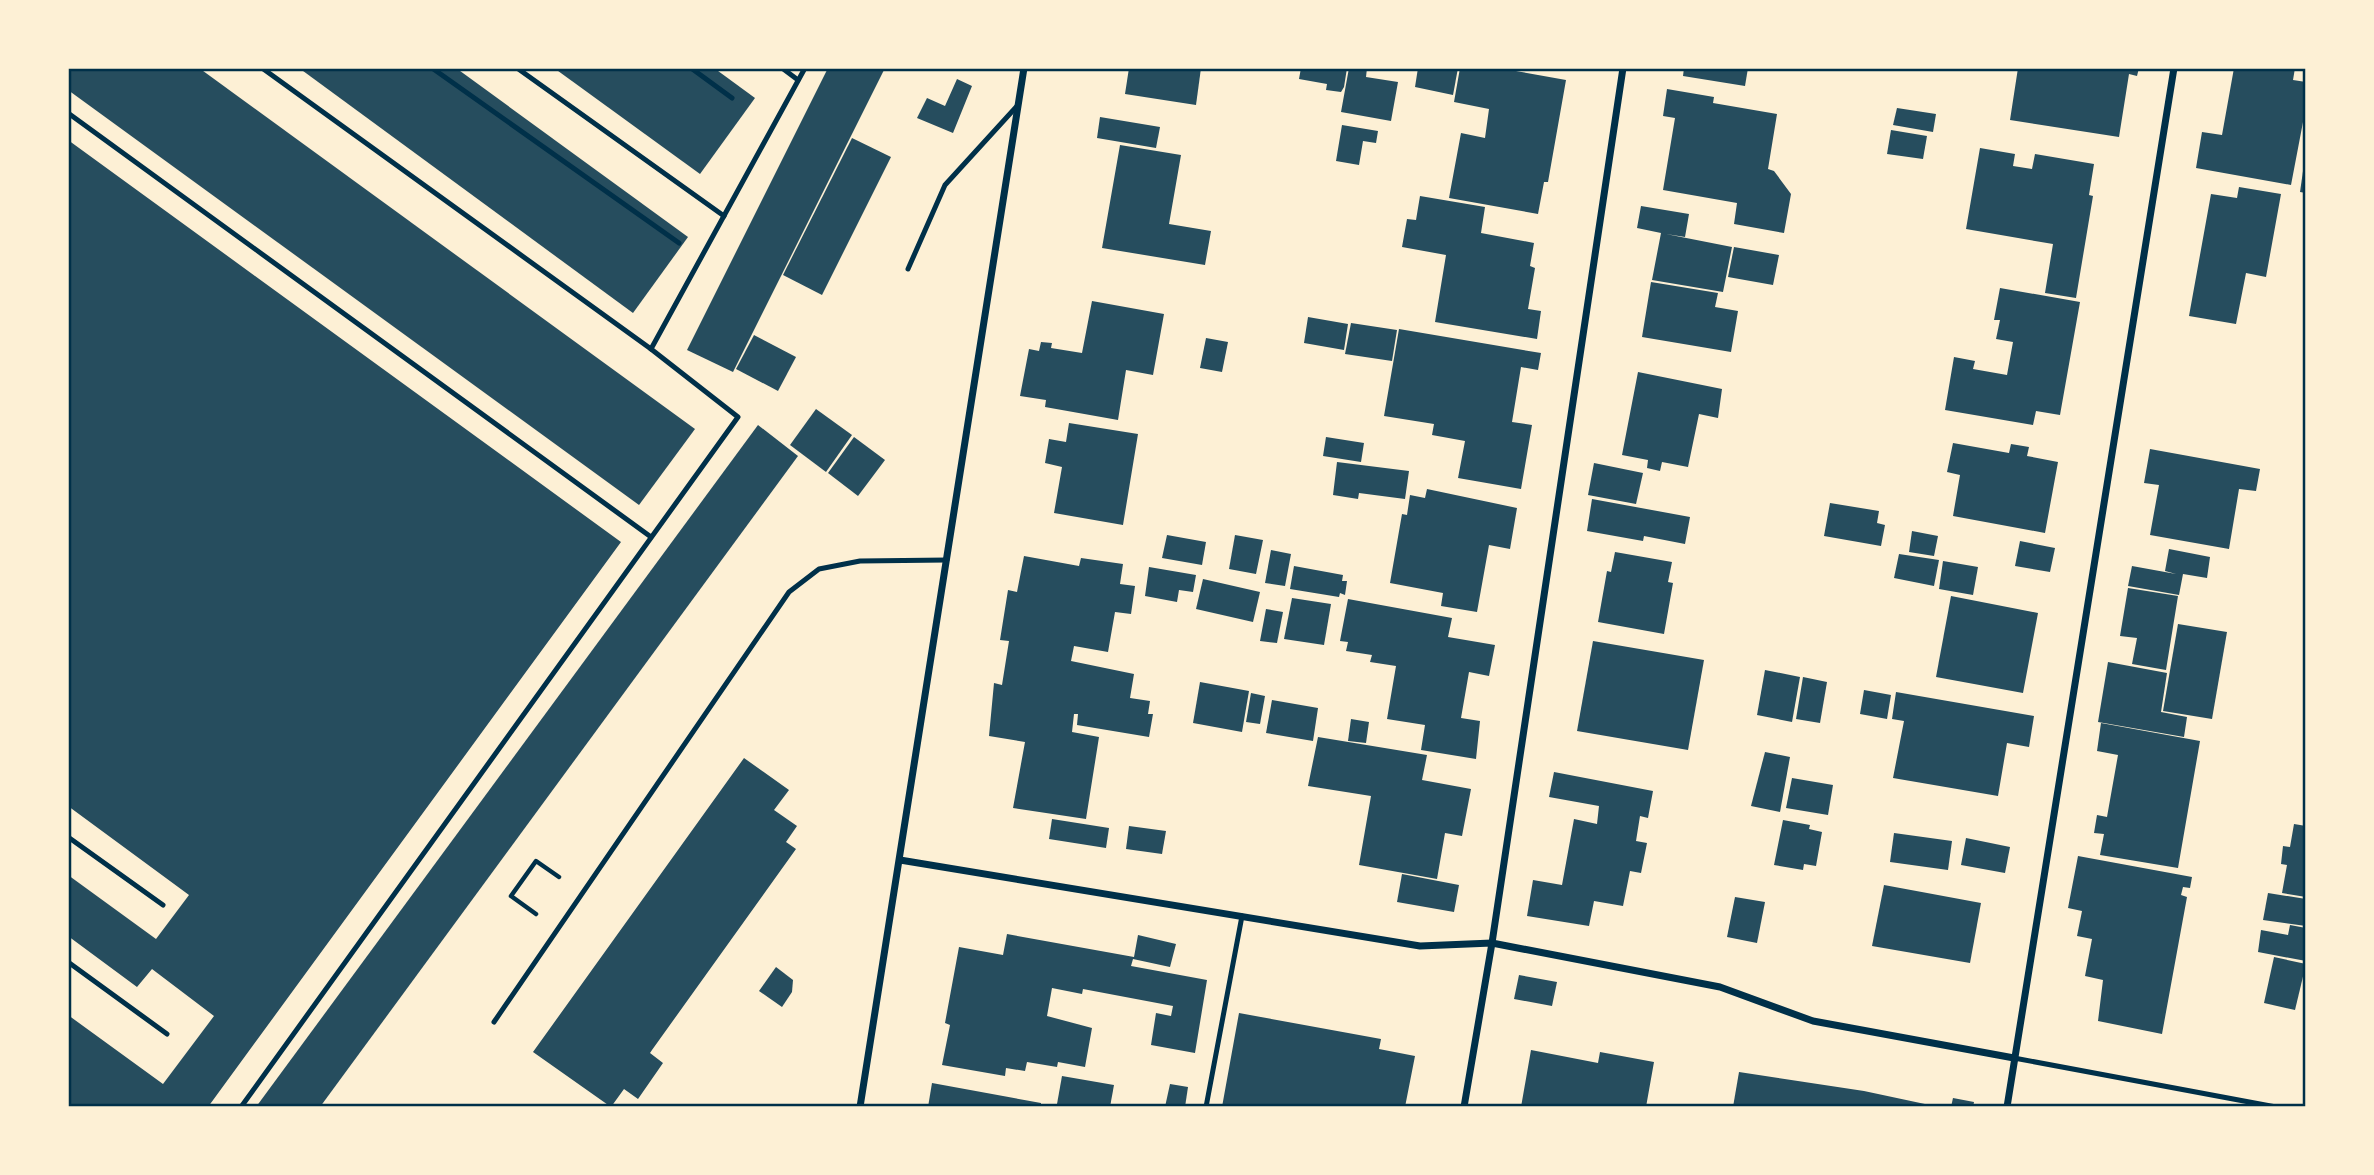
<svg xmlns="http://www.w3.org/2000/svg" width="2374" height="1175" font-family="'Noto Sans',sans-serif">
<style>
.building{fill:#264d5e}
.lines{fill:none;stroke-linecap:round;stroke-linejoin:round}
.path{stroke:#003049;stroke-width:4.5}
.service{stroke:#003049;stroke-width:5}
.minor{stroke:#003049;stroke-width:7}
.neatline{fill:none;stroke:#003049;stroke-width:2.5}
</style>
<rect width="100%" height="100%" fill="#fdf0d5"/>
<g class="building">
<path d="M68 68H199L695 429 639 505 68 90Z"/>
<path d="M299 68H456L688 237 633 313Z"/>
<path d="M554 68H714L755 98 700 174Z"/>
<path d="M828 68H885L733 372 687 350Z"/>
<path d="M1129 68H1201L1196 105 1125 94Z"/>
<path d="M1301 68H1347L1344 87 1341 92 1326 90 1327 84 1299 79Z"/>
<path d="M1349 68H1367L1366 77 1398 82 1391 121 1341 112Z"/>
<path d="M1418 68H1458L1453 95 1415 87Z"/>
<path d="M1460 68H1499L1566 80 1548 182H1544L1538 214 1449 198 1461 133 1485 138 1489 109 1454 102Z"/>
<path d="M1684 68H1748L1745 86 1683 76Z"/>
<path d="M2018 68H2139L2137 76 2129 74 2119 137 2010 120Z"/>
<path d="M2234 68H2295L2293 80 2306 82V122H2303L2291 185 2196 168 2202 132 2222 135Z"/>
<path d="M957 79 972 86 953 133 917 118 927 98 945 106Z"/>
<path d="M1667 89 1714 97 1713 103 1777 114 1768 169 1774 171 1791 194 1784 233 1734 224 1737 203 1663 190 1675 118 1663 116Z"/>
<path d="M1897 108 1936 114 1933 132 1893 125Z"/>
<path d="M1100 117 1160 127 1156 148 1097 138Z"/>
<path d="M1342 125 1378 131 1376 143 1363 141 1359 165 1336 161Z"/>
<path d="M1891 130 1927 136 1923 159 1887 154Z"/>
<path d="M852 138 891 157 822 295 783 275Z"/>
<path d="M68 140 621 542 208 1107H68V1015L163 1084 214 1016 152 969 137 987 68 936V875L156 939 189 895 68 806Z"/>
<path d="M1120 145 1181 155 1169 224 1211 231 1205 265 1102 248Z"/>
<path d="M1980 148 2015 154 2013 166 2032 169 2035 154 2094 164 2089 195 2093 196 2076 298 2045 293 2053 244 1966 229Z"/>
<path d="M2303 171H2306V193L2300 192Z"/>
<path d="M2239 187 2281 194 2266 277 2246 273 2236 324 2189 316 2211 194 2237 198Z"/>
<path d="M1420 196 1485 207 1481 233 1534 243 1530 266 1535 268 1528 309 1541 311 1537 339 1435 322 1446 255 1402 247 1407 219 1416 220Z"/>
<path d="M1641 206 1689 214 1685 237 1666 234 1732 247 1723 292 1652 280 1661 233 1637 228Z"/>
<path d="M1734 247 1779 255 1773 285 1728 277Z"/>
<path d="M1651 282 1718 293 1715 307 1738 311 1731 352 1642 337Z"/>
<path d="M2000 288 2080 302 2060 415 2036 411 2033 425 1945 410 1954 357 1975 361 1973 369 2007 375 2013 342 1996 339 2000 320H1994Z"/>
<path d="M1092 301 1164 314 1153 375 1126 370 1118 420 1045 407 1046 400 1020 396 1029 349 1039 351 1041 342 1052 343 1051 348 1082 353Z"/>
<path d="M1308 317 1348 324 1344 350 1304 343Z"/>
<path d="M1351 323 1397 330 1392 361 1345 354Z"/>
<path d="M1399 329 1541 353 1538 370 1521 367 1512 422 1532 425 1521 489 1458 478 1465 441 1432 435 1434 424 1384 416Z"/>
<path d="M754 335 796 357 778 391 736 369Z"/>
<path d="M1206 338 1228 342 1222 372 1200 368Z"/>
<path d="M1638 372 1722 389 1718 418 1699 414 1688 467 1662 462 1660 471 1647 468 1648 460 1622 455Z"/>
<path d="M816 409 852 435 826 472 790 445Z"/>
<path d="M1069 423 1138 434 1123 525 1054 513 1062 467 1045 463 1049 439 1066 442Z"/>
<path d="M758 425 798 456 320 1107H256Z"/>
<path d="M854 437 885 460 858 496 828 473Z"/>
<path d="M1326 437 1364 443 1361 462 1323 456Z"/>
<path d="M1953 443 2009 453 2011 444 2029 447 2027 456 2058 462 2045 533 1953 516 1960 475 1947 472Z"/>
<path d="M2150 449 2260 469 2256 491 2239 489 2229 549 2150 535 2159 485 2144 483Z"/>
<path d="M1337 462 1409 471 1405 499 1359 493 1358 499 1333 495Z"/>
<path d="M1594 463 1643 473 1636 504 1588 495Z"/>
<path d="M1427 489 1517 508 1510 549 1489 545 1477 612 1441 606 1443 593 1390 583 1402 514 1407 515 1410 495 1425 498Z"/>
<path d="M1592 499 1690 517 1685 544 1644 536 1643 541 1587 531Z"/>
<path d="M1830 503 1879 511 1877 523 1885 525 1881 546 1824 536Z"/>
<path d="M1912 531 1938 536 1934 556 1909 552Z"/>
<path d="M1167 535 1206 542 1202 565 1162 558Z"/>
<path d="M1235 535 1263 540 1256 574 1229 569Z"/>
<path d="M2020 541 2055 548 2050 572 2015 566Z"/>
<path d="M2169 549 2210 557 2207 578 2183 574 2179 595 2128 586 2132 566 2176 574 2165 571Z"/>
<path d="M1271 550 1291 554 1285 586 1265 583Z"/>
<path d="M1615 552 1672 562 1668 582 1673 583 1664 634 1598 622 1607 571 1611 572Z"/>
<path d="M1899 554 1939 560 1934 586 1894 578Z"/>
<path d="M1024 556 1079 566 1081 558 1123 564 1120 584 1135 586 1131 614 1115 612 1108 652 1074 646 1071 661 1134 674 1130 698 1150 701 1148 714H1153L1149 737 1077 725 1078 714H1074L1072 732 1099 737 1086 819 1013 808 1025 742 989 736 994 683 1002 685 1009 641 1000 640 1008 590 1017 592Z"/>
<path d="M1943 561 1978 567 1973 595 1939 589Z"/>
<path d="M1294 566 1343 575 1342 581H1347L1345 595 1340 593 1339 597 1290 589Z"/>
<path d="M1149 567 1196 575 1193 592 1179 590 1177 602 1145 596Z"/>
<path d="M1203 579 1260 592 1253 622 1196 609Z"/>
<path d="M2128 588 2178 596 2166 670 2132 664 2137 638 2120 636Z"/>
<path d="M1951 596 2038 613 2023 693 1936 677Z"/>
<path d="M1292 598 1331 604 1324 645 1284 639Z"/>
<path d="M1348 599 1452 618 1448 637 1495 645 1489 676 1469 672 1461 718 1480 721 1476 759 1421 750 1425 725 1387 719 1396 666 1370 662 1372 655 1346 651 1348 642 1340 641Z"/>
<path d="M1266 609 1283 612 1277 643 1260 641Z"/>
<path d="M2178 624 2227 632 2212 719 2163 711Z"/>
<path d="M1593 641 1704 660 1688 750 1577 731Z"/>
<path d="M2108 662 2167 673 2161 712 2187 717 2184 737 2098 722Z"/>
<path d="M1765 670 1800 677 1792 722 1757 715Z"/>
<path d="M1803 677 1827 682 1820 723 1796 719Z"/>
<path d="M1200 682 1249 691 1242 732 1193 723Z"/>
<path d="M1864 690 1891 695 1887 719 1860 714Z"/>
<path d="M1896 692 2034 716 2029 747 2007 743 1998 796 1893 778 1904 721 1892 719Z"/>
<path d="M1251 693 1265 696 1260 724 1246 722Z"/>
<path d="M1272 700 1318 708 1313 741 1266 733Z"/>
<path d="M1351 719 1369 722 1366 743 1348 741Z"/>
<path d="M2101 723 2200 741 2178 868 2100 855 2104 834 2094 833 2097 815 2107 817 2118 755 2097 751Z"/>
<path d="M1318 737 1427 755 1422 780 1471 789 1462 836 1445 833 1437 879 1359 865 1371 796 1308 786Z"/>
<path d="M1765 752 1790 757 1780 812 1751 806Z"/>
<path d="M744 758 789 790 774 810 797 826 786 842 796 849 652 1050 650 1053 663 1063 638 1099 624 1089 611 1107 533 1052Z"/>
<path d="M1554 772 1653 791 1648 818 1640 816 1636 841 1647 843 1641 873 1630 871 1623 906 1594 901 1589 926 1527 916 1533 880 1562 885 1574 819 1597 824 1599 806 1549 797Z"/>
<path d="M1792 778 1833 785 1828 815 1786 808Z"/>
<path d="M1052 819 1109 828 1106 848 1049 839Z"/>
<path d="M1783 820 1810 825 1809 829 1822 832 1816 866 1804 864 1803 870 1774 865Z"/>
<path d="M2294 824 2306 826V897L2282 893 2287 865 2281 864 2283 846 2290 847Z"/>
<path d="M1129 826 1166 831 1162 854 1126 849Z"/>
<path d="M1894 833 1952 841 1948 870 1890 862Z"/>
<path d="M1966 838 2010 847 2005 873 1961 865Z"/>
<path d="M2078 856 2192 877 2190 888 2183 887 2181 895 2187 897 2162 1034 2098 1021 2103 980 2085 976 2092 939 2077 936 2082 911 2068 908Z"/>
<path d="M1402 874 1459 885 1454 912 1397 902Z"/>
<path d="M1884 885 1981 903 1970 963 1872 946Z"/>
<path d="M2268 893 2306 899V926L2263 920Z"/>
<path d="M1735 897 1765 902 1757 943 1727 937Z"/>
<path d="M2290 925 2306 928V961L2258 952 2261 930 2288 935Z"/>
<path d="M1007 934 1134 957 1138 935 1176 944 1170 967 1133 959 1131 966 1207 980 1195 1053 1151 1045 1156 1013 1171 1016 1173 1006 1083 989 1082 994 1052 988 1047 1016 1092 1028 1085 1067 1058 1062 1057 1067 1027 1062 1025 1071 1006 1068 1005 1076 942 1065 950 1025 945 1023 959 947 1003 955Z"/>
<path d="M2274 957 2306 964 2295 1010 2264 1003Z"/>
<path d="M776 967 793 980 792 992 782 1007 759 991Z"/>
<path d="M1519 975 1557 982 1552 1006 1514 999Z"/>
<path d="M1239 1013 1381 1039 1379 1049 1415 1056 1405 1107H1222Z"/>
<path d="M1531 1050 1598 1063 1600 1052 1654 1062 1646 1107H1521Z"/>
<path d="M1739 1072 1864 1091 1939 1107H1733Z"/>
<path d="M1062 1076 1114 1085 1110 1107 1057 1104Z"/>
<path d="M932 1083 1041 1103V1107H928Z"/>
<path d="M1170 1084 1188 1087 1185 1107H1165Z"/>
<path d="M1953 1098 1974 1102 1973 1107H1951Z"/>
</g>
<g class="lines">
<path class="path" d="M536 914 511 896 536 861 559 877"/>
<g class="service">
<path d="M262 68 651 349"/>
<path d="M432 68 679 243"/>
<path d="M517 68 724 216"/>
<path d="M691 68 732 98"/>
<path d="M782 68 798 80"/>
<path d="M68 113 651 537"/>
<path d="M908 269 945 185 1018 105"/>
<path d="M68 837 163 905"/>
<path d="M68 962 167 1034"/>
<path d="M494 1022 789 592 819 569 860 561 947 560"/>
<path d="M2014 1058 2276 1107"/>
<path d="M241 1107 738 417 651 349 805 68"/>
<path d="M1206 1107 1242 916"/>
</g>
<g class="minor">
<path d="M900 860 1420 946 1492 943 1720 987 1813 1021 2014 1058"/>
<path d="M860 1107 1024 68"/>
<path d="M1464 1107 1492 943 1623 68"/>
<path d="M2007 1107 2174 68"/>
</g>
</g>
<rect width="2374" height="1175" fill="none" stroke="#fdf0d5" stroke-width="140"/>
<rect x="70" y="70" width="2234" height="1035" class="neatline"/>
</svg>
